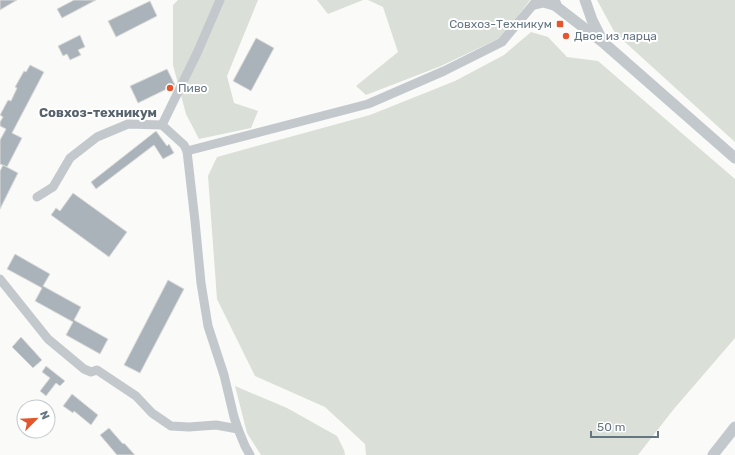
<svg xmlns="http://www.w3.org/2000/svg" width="735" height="455" font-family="Rubik,sans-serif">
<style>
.green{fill:#dadfd7}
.building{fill:#aab3b9;stroke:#dcdcda}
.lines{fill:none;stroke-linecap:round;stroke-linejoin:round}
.minor{stroke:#c3c8cc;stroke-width:9}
.tertiary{stroke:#c3c8cc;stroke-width:11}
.poi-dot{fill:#e4572e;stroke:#fff;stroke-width:1.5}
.labels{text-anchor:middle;stroke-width:4;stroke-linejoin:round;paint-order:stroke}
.poi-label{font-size:12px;fill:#657683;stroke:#fff;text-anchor:start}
.neighbourhood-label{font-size:13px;font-weight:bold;fill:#57646e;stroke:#fff}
</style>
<rect width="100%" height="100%" fill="#fafaf8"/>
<g class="green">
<path d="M178 0H258L227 76 234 103 258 111 251 128 199 139 186 114 173 65V5Z"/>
<path d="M317 0H363L328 14Z"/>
<path d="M368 0H530L502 37 441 66 366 95 356 86 398 52 383 7Z"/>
<path d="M597 0H735V142L615 33Z"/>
<path d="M531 32 548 37 567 57 598 61 735 179V338L673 410 638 455H366L365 444 325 407 255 376 217 299 208 176 217 157 370 115 455 81 504 55Z"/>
<path d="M235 386 287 408 337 436 344 450 345 455H261L247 433Z"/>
</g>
<g class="building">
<path d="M0 0H17L0 10Z"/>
<path d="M74 0H96L62 18 57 9Z"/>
<path d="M150 1 157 16 116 37 108 21Z"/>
<path d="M80 35 85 47 78 50 81 55 70 60 67 54 63 56 58 46Z"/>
<path d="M256 38 274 48 251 91 233 81Z"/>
<path d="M30 65 44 72 12 133 22 138 7 167 0 164V140L6 129 0 126V122L3 117 0 115 8 100 11 101 17 88 15 87 24 71 26 72Z"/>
<path d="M167 69 175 85 138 103 130 86Z"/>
<path d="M156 131 167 146 169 144 174 153 163 159 154 145 96 189 91 182Z"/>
<path d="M3 165 18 173 0 209V171Z"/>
<path d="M73 193 127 232 109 257 51 215 56 208 60 211Z"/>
<path d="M15 254 50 274 43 286 81 307 74 320 108 339 100 354 66 335 73 322 35 301 42 288 7 269Z"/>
<path d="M168 280 184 289 140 373 124 365Z"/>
<path d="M21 337 42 360 33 368 12 347Z"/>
<path d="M46 366 65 381 60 386 56 383 46 396 40 391 50 378 42 372Z"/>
<path d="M72 394 98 415 91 425 74 411 73 413 63 406Z"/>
<path d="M109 428 123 444 124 443 135 455H117L100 435Z"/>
</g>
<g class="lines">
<g class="minor">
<path d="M534 5 543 3 557 7"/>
<path d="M162 125 198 51 220 0"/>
<path d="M187 151 195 221 201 283 208 326 224 375 234 417 238 429"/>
<path d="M37 197 53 187 70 158 97 137 128 124 162 125 184 145 187 151 368 104 444 71 502 42 537 0"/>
<path d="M0 279 48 339 84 369 91 372 97 370 136 396 152 413 171 426 189 427 216 425 238 429 245 446 250 455"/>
</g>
<g class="tertiary">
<path d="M554 0 557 7 605 44 735 158"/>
<path d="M585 0 592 20 602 40"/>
<path d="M713 455 735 427"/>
</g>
</g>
<g class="poi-dot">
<rect x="556" y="20" width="8" height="8" rx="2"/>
<circle cx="566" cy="36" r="4"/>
<circle cx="170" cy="88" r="4"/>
</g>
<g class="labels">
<g class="poi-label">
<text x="552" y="28" text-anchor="end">Совхоз-Техникум</text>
<text x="574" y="40">Двое из ларца</text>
<text x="178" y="92">Пиво</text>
</g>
<g class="neighbourhood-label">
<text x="98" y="117">Совхоз-техникум</text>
</g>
</g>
<g transform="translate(36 419) rotate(66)"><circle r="19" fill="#ffffff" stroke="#c1c8cd"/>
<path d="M0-3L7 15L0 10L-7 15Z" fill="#e4572e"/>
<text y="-6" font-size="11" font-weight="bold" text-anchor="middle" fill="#657683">N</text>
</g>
<path d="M591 431v6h67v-6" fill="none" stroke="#657683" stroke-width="2"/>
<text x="597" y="431" font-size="12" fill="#657683" stroke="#ffffff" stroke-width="3" paint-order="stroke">50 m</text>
</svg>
